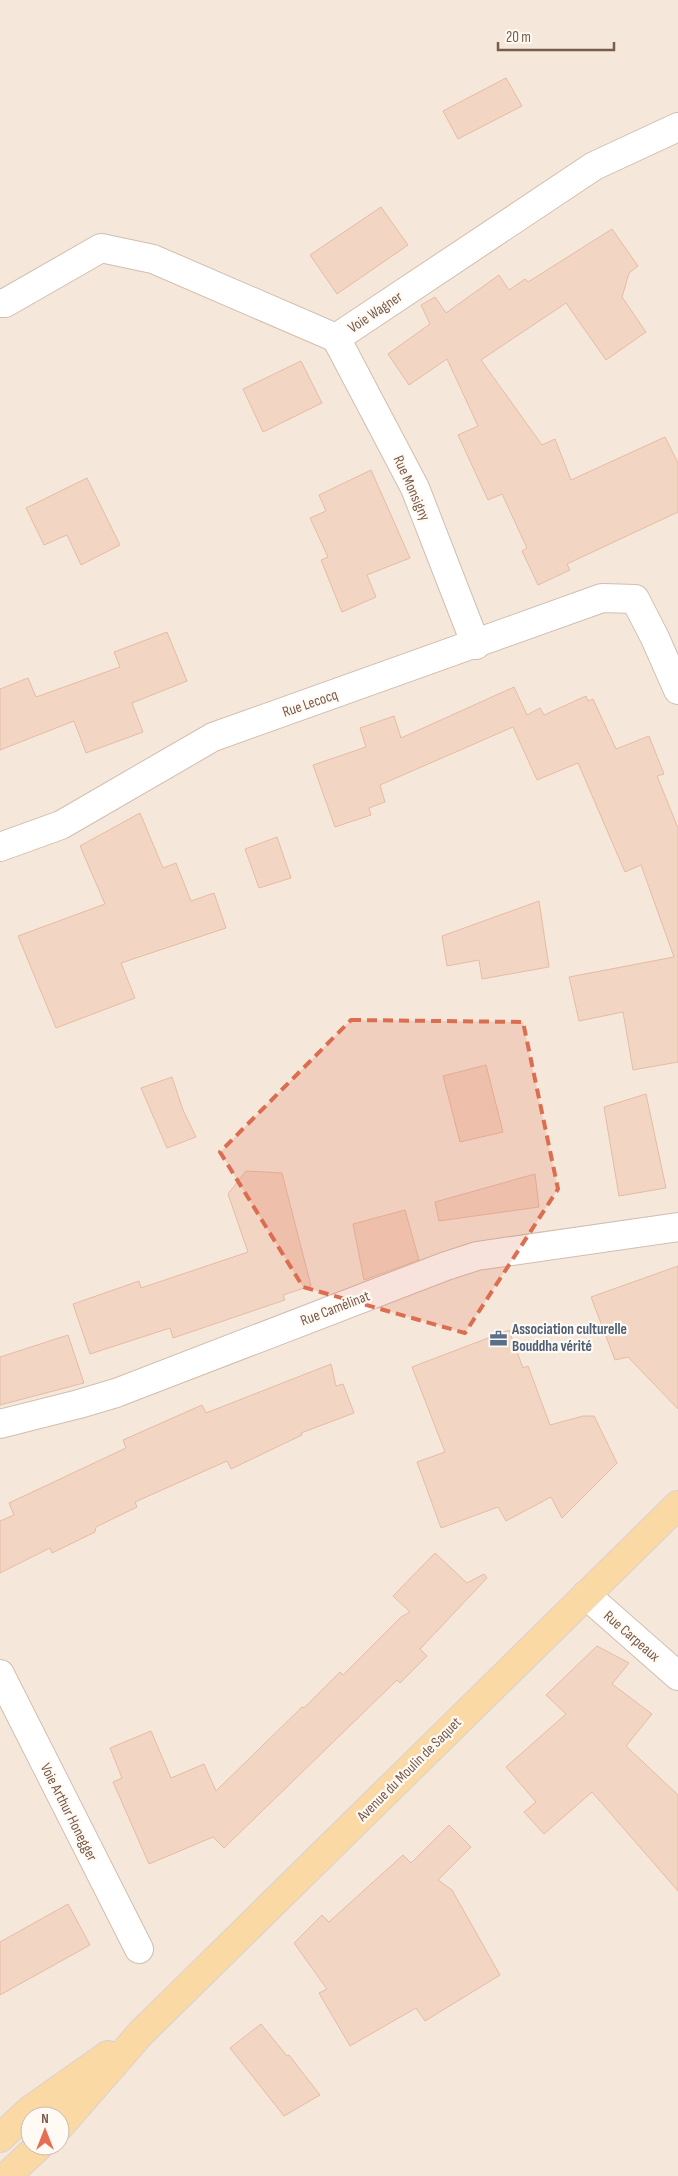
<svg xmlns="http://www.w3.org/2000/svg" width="678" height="2176" font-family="'Sofia Sans Condensed',sans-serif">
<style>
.residential{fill:#f5e8da;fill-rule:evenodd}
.building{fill:#f3d5c3;stroke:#e6bba3}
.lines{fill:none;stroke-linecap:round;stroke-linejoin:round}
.minor-casing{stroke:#d1beb0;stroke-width:30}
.major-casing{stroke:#dad1cd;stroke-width:30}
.minor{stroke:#fff;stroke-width:28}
.major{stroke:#fbd9a5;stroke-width:28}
.marked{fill:#dc6d51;fill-opacity:0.2;stroke:#dc6d51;stroke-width:4;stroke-dasharray:10 6;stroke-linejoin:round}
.labels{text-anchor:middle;stroke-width:4.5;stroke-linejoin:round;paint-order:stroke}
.street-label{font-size:15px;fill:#7a5c4d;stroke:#fffaf3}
.service-label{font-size:15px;font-weight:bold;fill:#4e5e75;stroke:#fffaf3;text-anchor:start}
</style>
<rect width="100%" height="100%" fill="#fdf6ec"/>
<path class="residential" d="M0 0H678V2176H0ZM30 2116H60V2146H30Z"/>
<g class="building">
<path d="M506 78 522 106 458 139 443 111Z"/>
<path d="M381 207 408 245 337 294 310 255Z"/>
<path d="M612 229 638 266 629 273 622 297 646 332 606 360 566 303 481 360 542 445 555 439 571 480 665 437 678 463V512L567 564 570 570 538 585 522 551 527 548 502 494 488 500 458 435 478 426 447 359 409 385 388 354 430 324 421 305 435 297 446 313 499 275 509 290 525 279 528 282Z"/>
<path d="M301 361 322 403 263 432 243 389Z"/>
<path d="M371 470 410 558 367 575 376 597 342 612 321 560 328 557 310 518 326 511 319 495Z"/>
<path d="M87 478 120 545 81 565 67 535 44 545 26 508Z"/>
<path d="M167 632 187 681 132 703 143 732 86 753 74 721 0 750V689L28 678 36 697 120 667 114 652Z"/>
<path d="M514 687 527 715 540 708 544 715 586 696 588 701 593 699 616 749 649 736 664 774 657 776 678 828V1062L633 1070 623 1012 579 1021 569 977 674 957 641 865 625 872 578 763 537 780 513 727 380 785 385 802 369 808 371 815 335 827 313 765 366 747 360 728 394 716 401 738Z"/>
<path d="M140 813 163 868 176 863 191 901 214 893 226 928 121 963 135 998 56 1028 18 936 105 904 80 846Z"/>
<path d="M277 837 291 878 259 888 245 849Z"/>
<path d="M539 901 549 967 482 979 479 960 447 966 442 936Z"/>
<path d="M486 1065 503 1132 460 1142 443 1076Z"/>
<path d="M172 1077 183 1110 196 1137 167 1148 141 1088Z"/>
<path d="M646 1094 666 1188 619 1196 604 1107Z"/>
<path d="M246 1171 282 1173 311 1286 283 1295 285 1300 173 1338 170 1328 90 1354 73 1304 139 1281 141 1288 248 1252 228 1194Z"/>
<path d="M535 1174 539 1207 439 1221 435 1202Z"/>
<path d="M405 1210 419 1260 364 1280 353 1224Z"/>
<path d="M678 1266V1409L628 1357 615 1360 591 1297Z"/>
<path d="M509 1330 523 1368 528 1366 550 1425 583 1416H594L617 1463 562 1518 551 1497 506 1521 498 1507 441 1528 417 1462 445 1452 412 1367Z"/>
<path d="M68 1335 84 1383 0 1405V1357Z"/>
<path d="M331 1364 336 1386 343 1384 354 1413 301 1433 302 1435 231 1469 227 1461 135 1502 137 1507 96 1527 95 1532 52 1553 50 1548 0 1573V1521L14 1515 9 1503 126 1448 123 1440 202 1405 206 1413Z"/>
<path d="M435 1553 467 1583 484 1574 487 1578 420 1649 427 1656 400 1683 397 1680 224 1848 213 1837 149 1864 113 1782 122 1778 110 1748 151 1731 171 1778 204 1764 216 1791 302 1707 304 1708 340 1672 343 1675 401 1617 410 1612 393 1596Z"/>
<path d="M597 1646 629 1663 612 1684 652 1714 626 1746 678 1795V1891L592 1792 544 1834 524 1812 536 1802 506 1767 566 1714 546 1695Z"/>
<path d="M449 1825 471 1847 438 1880 452 1890 500 1975 425 2021 416 2008 350 2046 319 1993 327 1989 294 1943 322 1915 329 1922 403 1855 411 1863Z"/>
<path d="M68 1904 90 1945 0 1995V1942Z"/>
<path d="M261 2024 287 2056 289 2055 320 2095 284 2116 230 2048Z"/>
</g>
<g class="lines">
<defs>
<g id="minor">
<path d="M0 303H5L101 248 153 259 336 338 594 166 678 127"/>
<path d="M336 338 415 488 476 645"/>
<path d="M0 847 61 825 213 737 602 598 635 599 655 638 678 690"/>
<path d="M0 1424 79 1404 116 1393 446 1266 477 1256 678 1227"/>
<path d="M586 1595 678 1676"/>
<path d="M0 1674 139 1949"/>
</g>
<g id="major">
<path d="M60 2126 141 2033 678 1505"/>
<path d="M0 2138 30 2110 108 2055"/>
<path d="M7 2176 39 2146"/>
</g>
</defs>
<use href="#minor" class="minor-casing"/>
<use href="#major" class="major-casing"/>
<use href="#minor" class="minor"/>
<use href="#major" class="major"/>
</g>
<path class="marked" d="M351 1020 523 1022 558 1189 465 1333 303 1287 220 1152Z"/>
<defs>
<symbol id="office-bare" viewBox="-9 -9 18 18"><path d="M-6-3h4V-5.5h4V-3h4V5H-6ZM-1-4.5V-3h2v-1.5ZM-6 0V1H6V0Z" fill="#5c6f8a" stroke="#fffaf3" stroke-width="2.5" paint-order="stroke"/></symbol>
</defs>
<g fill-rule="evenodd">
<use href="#office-bare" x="486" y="1326" width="25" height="25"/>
</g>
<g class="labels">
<g class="street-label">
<text transform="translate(375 312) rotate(-34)" y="5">Voie Wagner</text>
<text transform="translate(412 488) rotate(66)" y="5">Rue Monsigny</text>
<text transform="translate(310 703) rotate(-19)" y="5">Rue Lecocq</text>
<text transform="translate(335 1308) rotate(-21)" y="5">Rue Camélinat</text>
<text transform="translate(632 1636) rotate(41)" y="5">Rue Carpeaux</text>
<text transform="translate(409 1769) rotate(-45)" y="5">Avenue du Moulin de Saquet</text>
<text transform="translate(69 1812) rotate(63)" y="5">Voie Arthur Honegger</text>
</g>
<g class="service-label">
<text x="512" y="1334">Association culturelle<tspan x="512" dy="17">Bouddha vérité</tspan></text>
</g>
</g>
<g transform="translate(45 2131)"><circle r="24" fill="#fffaf3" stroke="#cabbb1"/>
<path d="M0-4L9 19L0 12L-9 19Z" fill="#e76f51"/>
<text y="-8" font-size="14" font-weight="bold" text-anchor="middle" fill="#7a5c4d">N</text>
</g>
<path d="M498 42v8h116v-8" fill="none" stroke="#7a5c4d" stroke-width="2.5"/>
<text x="506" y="42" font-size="15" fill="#7a5c4d" stroke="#fffaf3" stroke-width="4" paint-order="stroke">20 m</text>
</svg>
